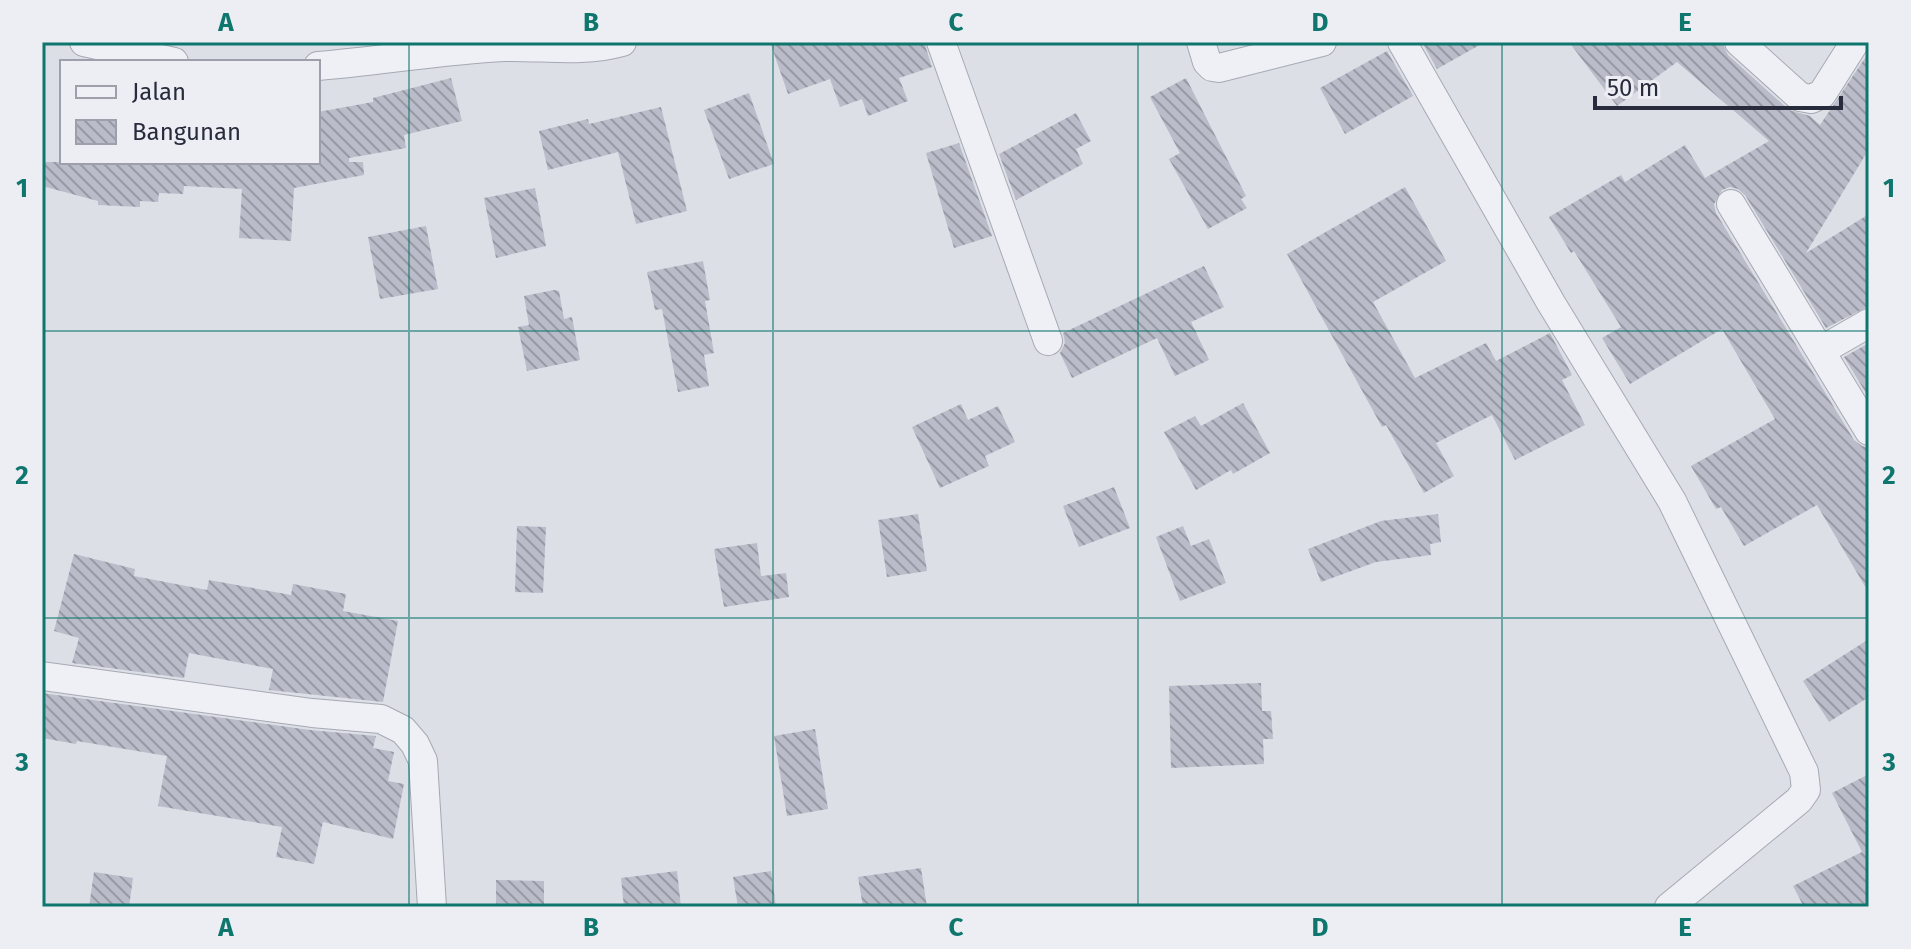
<svg xmlns="http://www.w3.org/2000/svg" width="1911" height="949" font-family="'Fira Sans',sans-serif">
<style>
.building{fill:url(#building-back-hatch)}
.lines{fill:none;stroke-linecap:round;stroke-linejoin:round}
.minor-casing{stroke:#a6a9b3;stroke-width:30}
.minor{stroke:#eff0f5;stroke-width:28}
.grid{fill:none;stroke:#0f766e;stroke-width:2;stroke-opacity:0.55}
.neatline{fill:none;stroke:#0f766e;stroke-width:3}
.grid-label{font-size:26px;text-anchor:middle;font-weight:bold;fill:#0f766e}
</style>
<defs>
<pattern id="building-back-hatch" width="6" height="6" patternUnits="userSpaceOnUse" patternTransform="scale(2)"><rect width="6" height="6" fill="#babdc9"/><path d="M-1 5l2 2M0 0l6 6M5-1l2 2" fill="none" stroke="#979aa4"/></pattern>
</defs>
<rect width="100%" height="100%" fill="#dcdfe6"/>
<g class="building">
<path d="M770 42H924L932 67 899 78 908 101 868 116 862 99 840 107 830 79 788 94Z"/>
<path d="M1422 42H1485L1437 69Z"/>
<path d="M1569 42H1722L1728 55 1789 110 1810 116 1820 125 1869 52V149L1806 253 1869 214V306L1826 328 1745 195 1738 189 1730 187 1722 190 1714 204 1716 213 1854 440 1862 446 1869 448V593L1817 505 1744 546 1721 507 1716 509 1691 466 1775 419 1722 329 1630 384 1602 338 1621 327 1574 251 1571 253 1549 217 1621 175 1625 182 1685 145 1705 178 1769 141 1677 62 1617 106Z"/>
<path d="M1387 51 1413 96 1345 134 1320 88Z"/>
<path d="M451 78 462 121 404 135 406 148 349 158V162H363L364 175 294 188 291 241 239 238 242 189 184 186 183 194 159 193 158 202 140 201V207L98 205V201L42 186V162H318V112L373 102V98Z"/>
<path d="M1186 78 1246 196 1241 199 1247 208 1208 229 1169 159 1180 153 1150 97Z"/>
<path d="M749 93 774 164 729 179 704 110Z"/>
<path d="M661 107 687 211 636 224 618 152 548 170 539 131 588 119 589 124Z"/>
<path d="M1076 113 1091 141 1076 149 1083 164 1016 200 999 154Z"/>
<path d="M959 143 992 236 954 248 926 153Z"/>
<path d="M1405 187 1446 261 1373 302 1415 378 1486 343 1496 361 1550 333 1572 375 1562 380 1585 425 1515 460 1492 415 1436 443 1454 476 1424 493 1386 425 1382 427 1287 254Z"/>
<path d="M535 188 546 246 496 258 484 198Z"/>
<path d="M426 226 438 289 380 299 368 237Z"/>
<path d="M703 261 710 300 705 301 714 353 704 355 709 386 678 392 662 309 655 310 647 272Z"/>
<path d="M1204 266 1224 307 1191 322 1209 360 1175 376 1157 338 1072 378 1060 353 1065 343 1063 333Z"/>
<path d="M554 290 559 291 564 319 572 317 580 360 527 371 518 327 529 325 524 296Z"/>
<path d="M1869 343V398L1844 357Z"/>
<path d="M1243 403 1270 453 1233 474 1231 470 1196 490 1164 432 1195 416 1201 426Z"/>
<path d="M961 404 968 420 998 406 1015 442 985 456 989 466 940 488 912 427Z"/>
<path d="M1114 487 1130 528 1079 547 1063 506Z"/>
<path d="M918 514 927 571 887 577 878 520Z"/>
<path d="M1438 514 1441 542 1430 544 1431 555 1376 562 1321 582 1308 549 1381 521Z"/>
<path d="M517 526 546 527 543 593 515 592Z"/>
<path d="M1183 526 1191 546 1209 539 1226 583 1180 601 1156 537Z"/>
<path d="M757 543 761 576 786 573 789 597 724 607 714 549Z"/>
<path d="M74 554 135 569 134 576 207 590 209 580 291 595 293 584 346 594 343 611 398 621 383 702 269 690 273 669 189 653 184 678 72 663 79 638 54 631Z"/>
<path d="M1869 639V697L1829 722 1803 681Z"/>
<path d="M1261 683 1262 711H1271L1273 739H1263L1264 764 1171 768 1169 686Z"/>
<path d="M42 693 310 730 376 736 373 748 394 752 388 781 404 784 393 839 323 822 314 864 276 857 282 827 158 806 167 756 77 741 76 744 42 738Z"/>
<path d="M815 729 828 809 787 816 774 736Z"/>
<path d="M1869 774V907H1804L1793 886 1862 852 1832 793Z"/>
<path d="M921 868 927 907H863L858 877Z"/>
<path d="M677 871 681 907H624L621 878Z"/>
<path d="M771 871 776 907H738L733 877Z"/>
<path d="M94 872 133 878 129 907H89Z"/>
<path d="M496 880 544 881V907H496Z"/>
</g>
<g class="lines">
<defs>
<g id="minor">
<path d="M84 42 174 62"/>
<path d="M941 42 1048 341"/>
<path d="M1201 42 1207 62 1212 67 1219 68 1322 42"/>
<path d="M1402 42 1551 303 1672 501 1804 772 1806 790 1799 800 1669 907"/>
<path d="M1739 42 1800 97 1811 99 1822 94 1855 42"/>
<path d="M318 66C380 61 442 50 504 47 544 46 582 53 622 42"/>
<path d="M1731 204 1869 431"/>
<path d="M1822 350 1869 323"/>
<path d="M42 676 312 713 381 719 403 730 415 744 423 761 432 907"/>
</g>
</defs>
<use href="#minor" class="minor-casing"/>
<use href="#minor" class="minor"/>
</g>
<path class="grid" d="M409 42V907M773 42V907M1138 42V907M1502 42V907M42 331H1869M42 618H1869"/>
<rect width="1911" height="949" fill="none" stroke="#eceef4" stroke-width="88"/>
<rect x="60" y="60" width="260" height="104" fill="#eceef4" stroke="#9da0aa" stroke-width="2"/>
<rect x="76" y="86" width="40" height="12" fill="#eff0f5" stroke="#9da0aa" stroke-width="2"/>
<text x="132" y="100" font-size="24" fill="#272b3c">Jalan</text>
<rect x="76" y="120" width="40" height="24" fill="url(#building-back-hatch)" stroke="#9da0aa" stroke-width="2"/>
<text x="132" y="140" font-size="24" fill="#272b3c">Bangunan</text>
<path d="M1595 96v12h246v-12" fill="none" stroke="#272b3c" stroke-width="4"/>
<text x="1607" y="96" font-size="24" fill="#272b3c" stroke="#eceef4" stroke-width="6" paint-order="stroke">50 m</text>
<rect x="44" y="44" width="1823" height="861" class="neatline"/>
<g class="grid-label">
<text x="226" y="31">A</text>
<text x="591" y="31">B</text>
<text x="956" y="31">C</text>
<text x="1320" y="31">D</text>
<text x="1685" y="31">E</text>
<text x="22" y="197">1</text>
<text x="1889" y="197">1</text>
<text x="22" y="484">2</text>
<text x="1889" y="484">2</text>
<text x="22" y="771">3</text>
<text x="1889" y="771">3</text>
<text x="226" y="936">A</text>
<text x="591" y="936">B</text>
<text x="956" y="936">C</text>
<text x="1320" y="936">D</text>
<text x="1685" y="936">E</text>
</g>
</svg>
